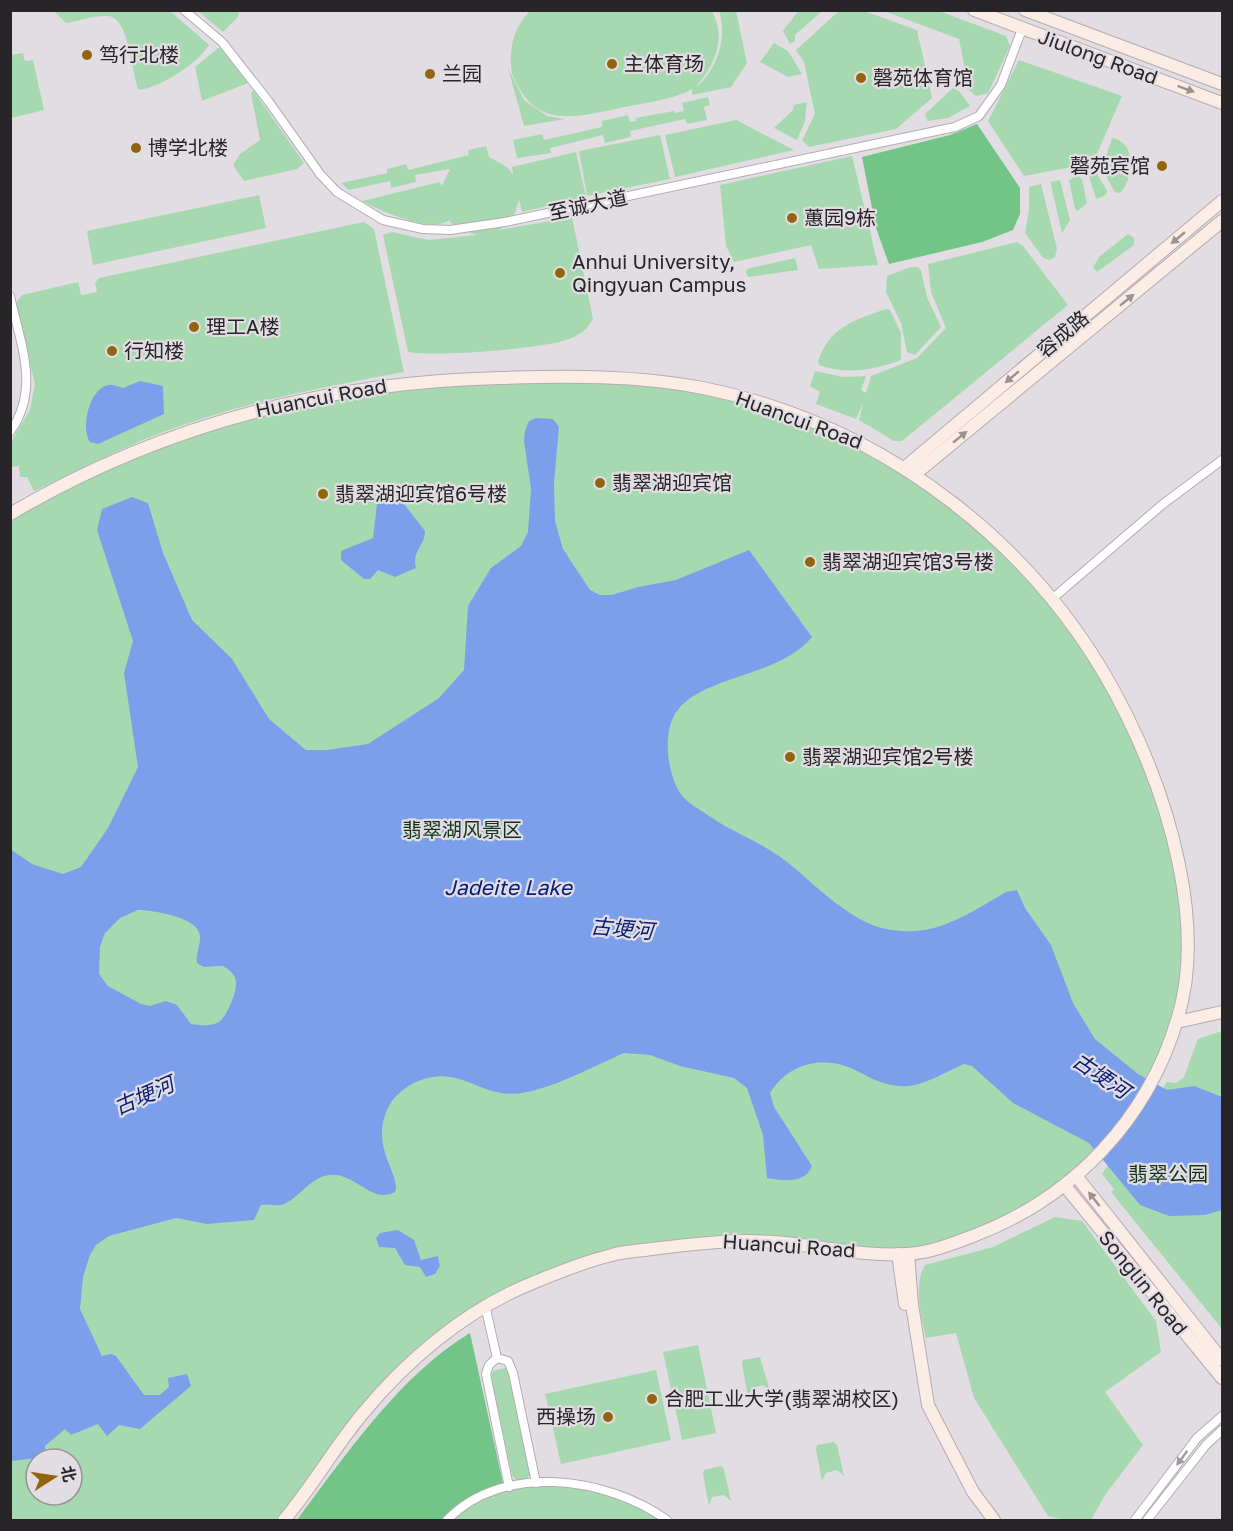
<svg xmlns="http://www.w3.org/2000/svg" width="1233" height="1531" font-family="'Golos Text','Noto Sans SC',sans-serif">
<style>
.green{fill:#a7d9b1;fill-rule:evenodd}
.forest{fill:#73c487}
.water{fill:#7c9fec;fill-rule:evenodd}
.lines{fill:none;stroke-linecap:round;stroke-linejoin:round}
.street-casing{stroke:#b2adb2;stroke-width:10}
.secondary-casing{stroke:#b2adb2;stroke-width:14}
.street{stroke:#fff;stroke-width:8}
.secondary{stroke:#fcece6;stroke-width:12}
.oneway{fill:#9c9290}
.oneway2{fill:#9e9d9e}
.poi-dot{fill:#91640e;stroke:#e2dde2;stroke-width:2}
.labels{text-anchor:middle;stroke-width:4.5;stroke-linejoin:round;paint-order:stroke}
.poi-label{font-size:20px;fill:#272527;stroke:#e2dde2;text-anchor:start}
.street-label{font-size:20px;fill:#272527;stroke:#e2dde2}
.park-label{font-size:20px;fill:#10331a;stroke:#e2dde2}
.water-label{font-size:21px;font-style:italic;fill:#061e75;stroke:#e2dde2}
</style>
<rect width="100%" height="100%" fill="#e2dde2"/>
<g class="green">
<path d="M239 10 238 17 223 32 198 11Z"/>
<path d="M531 10 712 11C727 40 714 65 696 87 717 71 728 36 719 11H736L747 63 731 87 692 95V89C674 99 651 102 630 106 595 112 548 131 523 94 517 85 511 76 511 65 510 43 515 26 531 10Z"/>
<path d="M799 10 822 11 795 35V41L790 44 783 31Z"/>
<path d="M840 10 864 11 917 30 932 98 896 129 809 147 802 140 815 114 804 62 796 50Z"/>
<path d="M54 11H170L209 45C197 64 161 87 139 90 131 73 130 18 108 16 95 15 79 21 66 23Z"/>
<path d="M884 11H939L1006 36 1010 46 988 93 976 96 964 86 965 69 959 39Z"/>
<path d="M774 43 788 51 802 74 788 77 760 62Z"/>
<path d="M218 48H221L248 83 202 101 195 67Z"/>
<path d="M23 53 25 61 33 60 44 110 11 118V55Z"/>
<path d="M1019 60 1122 96 1093 163 1024 176 988 121Z"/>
<path d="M508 68 524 100 547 116 565 119 524 126Z"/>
<path d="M953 88 959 91 970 106 948 118 928 121 925 114Z"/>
<path d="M253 90 304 163 297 169 244 181 233 165 240 154 260 140 251 94Z"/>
<path d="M708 97 710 105 704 107 707 120 687 124 685 119 630 131 631 137 605 143 603 135 550 148 551 153 517 158 513 140 542 134 544 140 602 127V121L628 115 630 122 636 121 635 118 674 111 675 113 684 111 682 103Z"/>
<path d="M807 102 805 121 797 140 774 128 793 110 794 105Z"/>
<path d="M736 120 794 150 675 177 665 135Z"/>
<path d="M660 135 670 179 587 196 579 151Z"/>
<path d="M1112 138C1137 142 1134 179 1120 193L1115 192 1102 169Z"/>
<path d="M486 146 489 157 507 167 513 175 512 167 576 152 586 197 522 212 519 200 514 216 499 230 572 217 593 319C588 329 580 335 569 339 542 349 437 357 408 352L383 235 392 232 429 240 477 235 456 228 449 220C433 234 380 211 362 201L440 182 442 186 450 169 415 175 416 182 391 188 390 181 349 190 341 183 387 173V169L406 164 408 170 469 155 468 150Z"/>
<path d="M852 156 878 265 819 269 811 245 734 262 726 246 720 185Z"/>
<path d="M1096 172 1107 191 1106 195 1096 199 1089 176Z"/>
<path d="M1078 176 1082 179 1087 203 1078 211 1075 209 1069 180Z"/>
<path d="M1060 180 1070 220 1062 233 1051 185V182Z"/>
<path d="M1041 184 1057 249 1055 257 1050 260 1043 258 1025 233 1029 210V187Z"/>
<path d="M259 195 266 228 93 265 87 231Z"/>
<path d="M364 222 374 229 404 372C327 386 251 401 177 427 128 444 81 469 34 491L27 477H20L19 466 11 467V442L30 410 35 384 15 304 22 295 78 282 81 295 97 292 95 283 99 278Z"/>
<path d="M1128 234 1134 238V245L1097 272 1093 267 1100 256Z"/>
<path d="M1017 242 1023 246 1068 305 902 441H894L859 420 863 403 856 419 816 404 820 392 810 386 815 371 843 377 866 376 861 390 866 393 871 376 917 358 946 328 931 292 928 264Z"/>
<path d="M795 258 798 270 748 277 746 273 747 269Z"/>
<path d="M910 267H918L921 270 927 297 941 327 915 355 907 352 901 323 886 292 887 276Z"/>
<path d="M886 309 890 310 901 333V360C874 370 847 375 819 365L818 361C830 327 854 320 886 309Z"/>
<path d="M648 380 790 413 947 498 1068 619 1149 766 1186 919 1179 1014 1123 1128 1030 1211 908 1254 775 1242 613 1254 485 1305 379 1395 284 1520H11L10 514 158 442 383 385ZM36 1459H72V1495H36Z"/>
<path d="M1222 1031V1329L1111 1192 1114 1189 1102 1174 1167 1082 1176 1083 1184 1077 1198 1039Z"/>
<path d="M1055 1217 1082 1221 1156 1321 1161 1352 1105 1392 1143 1445 1105 1495 1091 1520H1065L1048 1516 974 1398 956 1333 926 1338C921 1316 913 1285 925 1265L993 1247Z"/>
<path d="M698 1345 716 1433 682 1440 663 1352Z"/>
<path d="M760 1357 770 1391 763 1385 752 1388 748 1396 742 1365 743 1360Z"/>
<path d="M505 1368 509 1370 531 1474 525 1481 516 1480 512 1475 491 1377 493 1371Z"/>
<path d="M656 1370 671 1440 561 1464 545 1394Z"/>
<path d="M834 1442 837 1445 844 1476 837 1470 826 1473 822 1481 816 1450 817 1445Z"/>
<path d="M721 1466 724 1469 731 1501 724 1495 712 1497 709 1506 703 1474 704 1470Z"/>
<path d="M536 1483 622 1495 667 1520H447L485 1494Z"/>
</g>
<g class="forest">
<path d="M977 124 1020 188V214L1013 230 982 242 889 264 876 228 862 157 950 135Z"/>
<path d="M470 1333 504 1488 486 1494 447 1520H297C344 1457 401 1374 470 1333Z"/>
</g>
<g class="water">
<path d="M140 381 163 386 164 414 98 444 90 442C80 427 90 387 109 385 114 384 118 387 123 388Z"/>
<path d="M536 418 553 419 559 427 554 483 555 521 563 549 590 590 600 595H612L638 587 676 580 749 550 812 637C779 678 699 675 675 714 662 736 668 773 680 793 686 803 700 809 709 816 728 829 748 837 768 849 797 866 819 893 847 911 864 923 881 930 902 931 941 934 973 911 1006 892L1017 890 1025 908 1051 945 1073 1003 1095 1039 1138 1074 1167 1090 1194 1086 1222 1097V1210L1205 1215 1169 1216 1140 1205 1089 1143 1013 1103 972 1066 964 1064C945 1072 919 1089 898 1086 882 1084 872 1079 859 1072 826 1054 789 1062 770 1093L774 1107 812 1166C805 1184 783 1181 767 1178L763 1135 749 1094 747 1088 734 1078 680 1066 650 1055 624 1053C592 1067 556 1087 522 1093 478 1100 460 1060 412 1084 403 1089 394 1096 389 1106 368 1147 402 1175 395 1192 373 1204 357 1176 335 1175 312 1173 302 1196 284 1204 278 1207 269 1203 261 1205L254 1220 207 1224 176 1218 109 1236 96 1245 90 1255 83 1277 80 1309 102 1356 111 1354 116 1356 144 1395H160L169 1387 168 1378 187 1374 191 1386 140 1429 119 1425 107 1436 98 1424 71 1435 65 1429 45 1446 46 1457 11 1461 10 849 32 864 63 874 81 867 108 828 138 767 124 673 133 641 97 530 102 509 132 497 148 503 163 553 192 620 232 659 269 719 306 750H327L368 744 439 698 464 670 468 606 491 568 521 546 528 532 531 489 524 441 525 431 529 421ZM138 910C152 910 199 917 200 936 201 945 195 954 197 963L204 967 223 966C229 969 237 976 236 984 236 994 227 1016 219 1022 210 1027 200 1025 191 1024L177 1005 166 1001 150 1006 141 1004 108 986 99 974 100 947 105 933 120 918Z"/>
<path d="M401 500 425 531C426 544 411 552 416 568L395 577 378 570 370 579H364L341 560V551L373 538 377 504Z"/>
<path d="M398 1230 414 1240 421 1260 438 1256 440 1266 435 1274 426 1277 420 1267 405 1265 395 1248 379 1247 376 1238 380 1233Z"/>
</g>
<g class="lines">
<defs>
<g id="street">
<path d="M184 10 222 42 269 102 320 174 337 192 383 220 423 229 450 230 505 222 955 127 979 116 1001 85 1022 29"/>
<path d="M10 296C20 343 41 389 10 432"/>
<path d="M1052 599 1163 504 1222 460"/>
<path d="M485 1305 497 1358 508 1361 513 1373 536 1483"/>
<path d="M497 1358 489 1365 486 1374 509 1487"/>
<path d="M447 1520C503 1462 607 1477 667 1520"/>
<path d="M1135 1520 1197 1438 1222 1416"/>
<path d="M1147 1520 1206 1445 1222 1430"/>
</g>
<g id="secondary">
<path d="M974 10 1222 103"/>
<path d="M1025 10 1222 84"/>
<path d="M904 468 1222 201"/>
<path d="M915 474 1222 221"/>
<path d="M10 514C161 425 326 382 500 378 568 376 636 375 703 388 886 425 1045 548 1127 716 1169 801 1206 924 1178 1017 1148 1120 1073 1198 973 1236 952 1244 932 1252 908 1254 864 1257 817 1245 773 1242 732 1239 693 1244 652 1249 639 1251 625 1251 612 1255 582 1262 551 1275 523 1287 463 1313 406 1361 364 1412 335 1446 313 1486 284 1520"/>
<path d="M1177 1022 1222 1012"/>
<path d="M1077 1177 1222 1360"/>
<path d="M1065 1186 1222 1378"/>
<path d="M898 1254 905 1304"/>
<path d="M908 1254 912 1305 928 1405 973 1492 994 1520"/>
</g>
</defs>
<use href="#street" class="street-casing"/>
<use href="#secondary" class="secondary-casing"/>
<use href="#street" class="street"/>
<use href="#secondary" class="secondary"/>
</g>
<defs><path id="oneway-solid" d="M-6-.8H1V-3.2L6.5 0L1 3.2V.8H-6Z" transform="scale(1.5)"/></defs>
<g class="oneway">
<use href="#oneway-solid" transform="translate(1186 89) rotate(20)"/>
<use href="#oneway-solid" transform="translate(1178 238) rotate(140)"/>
<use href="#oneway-solid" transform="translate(1127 300) rotate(-39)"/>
<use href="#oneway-solid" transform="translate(1012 377) rotate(140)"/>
<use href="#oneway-solid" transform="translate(960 437) rotate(-39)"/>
<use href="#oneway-solid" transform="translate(1094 1199) rotate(-128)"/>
</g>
<use class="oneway2" href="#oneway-solid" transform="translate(1182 1458) rotate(127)"/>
<g class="poi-dot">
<circle cx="87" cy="55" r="6"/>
<circle cx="612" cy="64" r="6"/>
<circle cx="430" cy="74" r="6"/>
<circle cx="861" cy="78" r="6"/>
<circle cx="136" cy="148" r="6"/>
<circle cx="1162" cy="166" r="6"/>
<circle cx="792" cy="218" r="6"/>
<circle cx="560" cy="273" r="6"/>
<circle cx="194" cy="327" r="6"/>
<circle cx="112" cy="351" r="6"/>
<circle cx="600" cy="483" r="6"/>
<circle cx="323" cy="494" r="6"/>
<circle cx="810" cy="562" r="6"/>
<circle cx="790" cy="757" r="6"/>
<circle cx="652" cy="1399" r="6"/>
<circle cx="608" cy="1417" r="6"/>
</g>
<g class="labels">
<g class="poi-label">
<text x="99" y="62">笃行北楼</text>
<text x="624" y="71">主体育场</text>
<text x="442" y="81">兰园</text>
<text x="873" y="85">磬苑体育馆</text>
<text x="148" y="155">博学北楼</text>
<text x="1150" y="173" text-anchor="end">磬苑宾馆</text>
<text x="804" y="225">蕙园9栋</text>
<text x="572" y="269">Anhui University,<tspan x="572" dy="23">Qingyuan Campus</tspan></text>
<text x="206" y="334">理工A楼</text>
<text x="124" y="358">行知楼</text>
<text x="612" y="490">翡翠湖迎宾馆</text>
<text x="335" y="501">翡翠湖迎宾馆6号楼</text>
<text x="822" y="569">翡翠湖迎宾馆3号楼</text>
<text x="802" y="764">翡翠湖迎宾馆2号楼</text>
<text x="664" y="1406">合肥工业大学(翡翠湖校区)</text>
<text x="596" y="1424" text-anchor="end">西操场</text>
</g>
<g class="street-label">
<text transform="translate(1098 57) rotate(20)" y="7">Jiulong Road</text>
<text transform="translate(588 205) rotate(-12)" y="7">至诚大道</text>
<text transform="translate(1063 334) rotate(-40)" y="7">容成路</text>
<text transform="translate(321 398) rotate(-11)" y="7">Huancui Road</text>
<text transform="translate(799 420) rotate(20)" y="7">Huancui Road</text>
<text transform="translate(789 1246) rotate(4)" y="7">Huancui Road</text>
<text transform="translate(1143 1283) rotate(51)" y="7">Songlin Road</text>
</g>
<g class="park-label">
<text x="462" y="837">翡翠湖风景区</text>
<text x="1168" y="1181">翡翠公园</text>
</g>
<g class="water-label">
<text x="508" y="895">Jadeite Lake</text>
<text transform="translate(622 929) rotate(5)" y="7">古埂河</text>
<text transform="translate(1101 1076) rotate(34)" y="7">古埂河</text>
<text transform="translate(144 1096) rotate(-24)" y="7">古埂河</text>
</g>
</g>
<rect width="1233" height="1531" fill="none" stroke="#272527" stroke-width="24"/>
<g transform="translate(54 1477) rotate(78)"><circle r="28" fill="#e2dde2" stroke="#979397" stroke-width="1.5"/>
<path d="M0-4.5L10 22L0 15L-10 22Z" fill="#91640e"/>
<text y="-9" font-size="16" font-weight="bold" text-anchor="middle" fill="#272527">北</text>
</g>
</svg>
